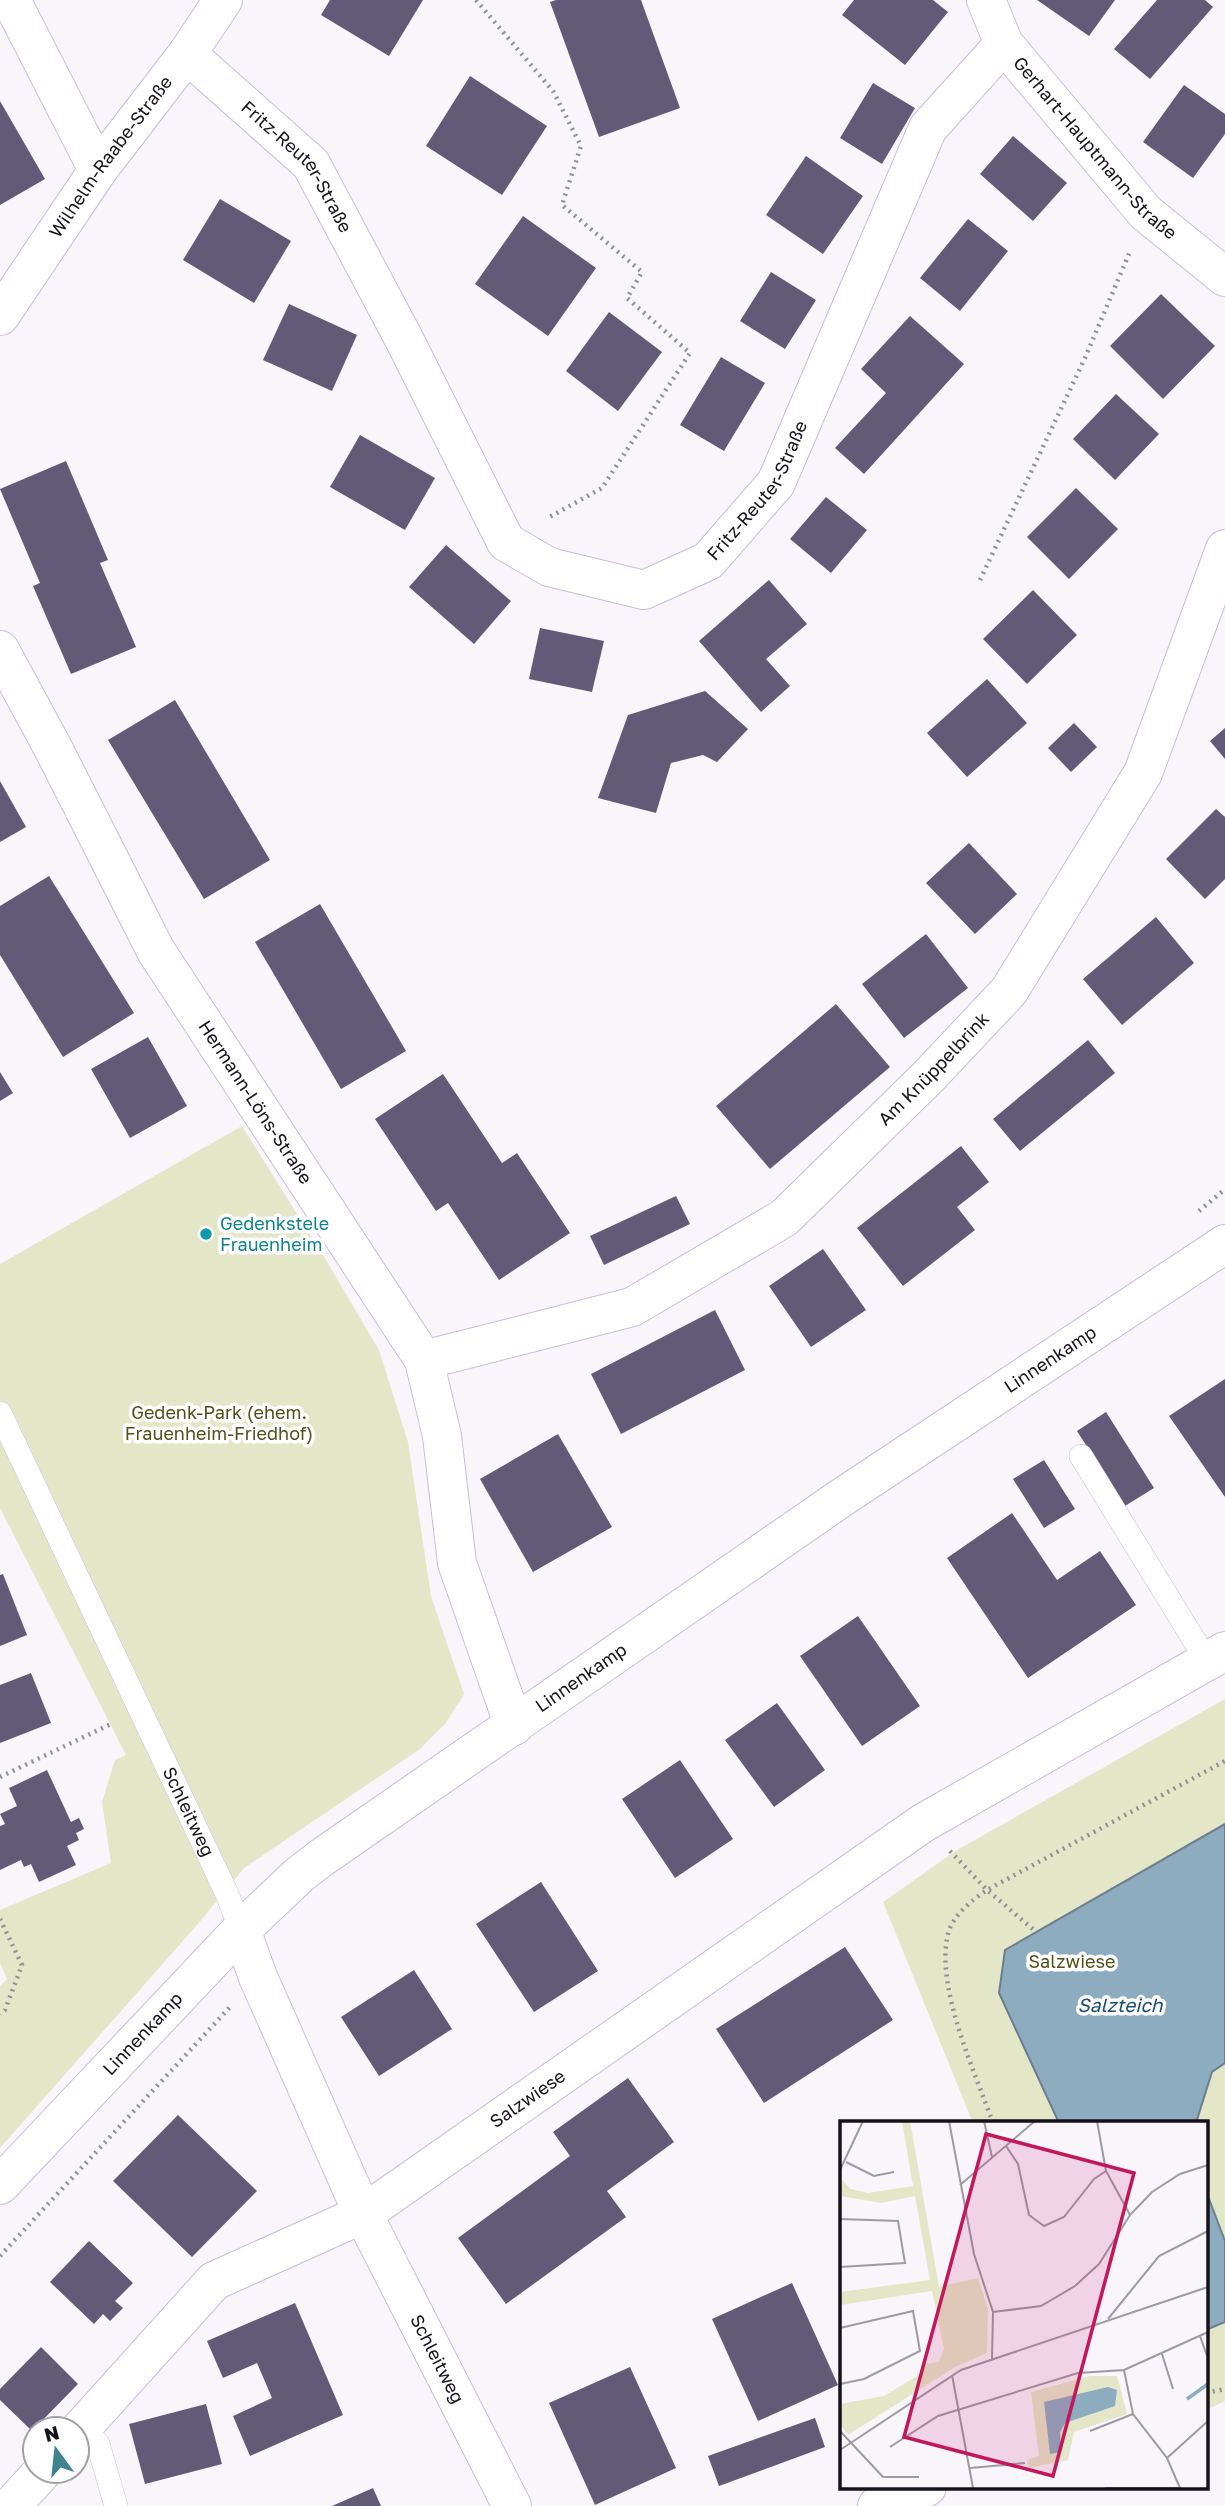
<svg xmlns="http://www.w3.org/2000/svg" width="1225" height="2506" font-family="'Golos Text',sans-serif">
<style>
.green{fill:#e4e7c7}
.water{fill:#8dacc0;stroke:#6a7e8e;stroke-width:2}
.building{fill:#625b78}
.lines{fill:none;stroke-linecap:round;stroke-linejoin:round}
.lane-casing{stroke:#cdbada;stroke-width:24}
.street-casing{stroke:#cdbada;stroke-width:40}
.secondary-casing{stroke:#cdbada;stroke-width:40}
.path{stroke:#938e96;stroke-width:4.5;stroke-dasharray:2 5;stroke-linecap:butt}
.lane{stroke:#fff;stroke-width:23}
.street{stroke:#fff;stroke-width:38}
.secondary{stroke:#fff;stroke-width:38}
.culture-dot{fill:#0f9aa8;stroke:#fff;stroke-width:2.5}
.labels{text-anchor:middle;stroke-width:7;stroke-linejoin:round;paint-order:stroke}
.street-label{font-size:18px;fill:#17111b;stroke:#fff}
.culture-label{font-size:18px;fill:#0d838f;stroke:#fff;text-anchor:start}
.park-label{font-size:18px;fill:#4f511b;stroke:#fff}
.water-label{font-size:19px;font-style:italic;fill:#194e6d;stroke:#fff}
.inset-river{fill:none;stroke:#8dacc0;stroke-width:3.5}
.inset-road{fill:none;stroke:#9e9aa1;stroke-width:2}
.view{fill:#c2185b;fill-opacity:0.15;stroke:#c2185b;stroke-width:3.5}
.inset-edge{fill:none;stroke:#17111b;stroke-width:3.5}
</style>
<rect width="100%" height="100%" fill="#f8f5fb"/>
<g class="green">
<path d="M242 1126 326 1260 379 1350 408 1442 431 1596 464 1694 446 1723 420 1749 244 1868 197 1925 0 2148V1986L7 1979 0 1963V1910L111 1863 102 1802 115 1760 126 1755 0 1508V1264Z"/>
<path d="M1225 1699V2401L1206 2410V2123H973L883 1902 957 1850Z"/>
</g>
<g class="water">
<path d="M1225 1824V2063L1212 2072 1196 2123H1059L999 1993 1005 1950Z"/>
<path d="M1206 2191 1225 2241V2322L1206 2330Z"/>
</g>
<g class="building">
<path d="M330 0H423L389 56 321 15Z"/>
<path d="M556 0H641L680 108 599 137 550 2Z"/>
<path d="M854 0H933L948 12 905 65 842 15Z"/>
<path d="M1037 0H1115L1089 36Z"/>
<path d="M1157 0H1205L1213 7 1150 79 1114 49Z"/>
<path d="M470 76 547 126 502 195 426 146Z"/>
<path d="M873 83 915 108 882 164 840 138Z"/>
<path d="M1184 85 1225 114V134L1193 178 1143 142Z"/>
<path d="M0 101 45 179 0 205Z"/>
<path d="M1013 136 1067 183 1033 221 980 174Z"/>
<path d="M806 156 863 196 823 254 766 215Z"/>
<path d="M220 199 291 241 254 303 183 260Z"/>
<path d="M523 216 596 268 548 336 475 284Z"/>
<path d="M968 219 1008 251 960 311 920 278Z"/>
<path d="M771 272 816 300 785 349 740 321Z"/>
<path d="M1161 294 1215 346 1163 399 1110 346Z"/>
<path d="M289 304 357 335 332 391 263 360Z"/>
<path d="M609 312 662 352 618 411 566 371Z"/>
<path d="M910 316 964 364 864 474 835 448 886 393 861 369Z"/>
<path d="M721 357 765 383 724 451 680 425Z"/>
<path d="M1116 394 1159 434 1115 480 1073 439Z"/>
<path d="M360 435 435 478 405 530 330 487Z"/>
<path d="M66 461 108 560 100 563 136 647 71 674 33 586 40 583 0 489Z"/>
<path d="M1076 488 1118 529 1069 579 1027 537Z"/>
<path d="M826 497 867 530 831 573 790 539Z"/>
<path d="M446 545 511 601 474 644 409 587Z"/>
<path d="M769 580 807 624 766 659 790 686 761 712 699 641Z"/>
<path d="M1033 590 1077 635 1027 684 983 639Z"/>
<path d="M540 628 604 641 592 692 529 679Z"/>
<path d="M987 679 1027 723 967 777 927 733Z"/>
<path d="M705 691 748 729 717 762 703 755 671 763 656 813 598 798 628 715Z"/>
<path d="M175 700 270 860 204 899 108 740Z"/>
<path d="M1074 723 1097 747 1071 772 1048 748Z"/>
<path d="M1225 728V759L1210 741Z"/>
<path d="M0 781 26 827 0 842Z"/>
<path d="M1216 809 1225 817V879L1205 899 1166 859Z"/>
<path d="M969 843 1017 894 975 934 926 883Z"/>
<path d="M49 876 134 1013 63 1057 0 955V906Z"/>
<path d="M320 904 406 1051 341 1089 255 942Z"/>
<path d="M1156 917 1194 963 1122 1025 1083 979Z"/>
<path d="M926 934 968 988 904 1038 862 984Z"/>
<path d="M836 1004 890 1067 770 1169 716 1106Z"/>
<path d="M148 1037 187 1106 130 1138 91 1069Z"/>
<path d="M1088 1040 1115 1073 1020 1151 993 1119Z"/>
<path d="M0 1072 13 1093 0 1101Z"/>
<path d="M443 1074 502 1163 517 1153 570 1233 499 1280 448 1203 436 1211 375 1119Z"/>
<path d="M961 1146 989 1182 957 1207 975 1230 903 1286 857 1228Z"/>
<path d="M676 1196 690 1224 604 1265 590 1236Z"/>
<path d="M823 1249 866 1310 811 1347 769 1286Z"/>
<path d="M715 1310 745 1370 621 1434 591 1374Z"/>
<path d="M1225 1379V1497L1169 1416Z"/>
<path d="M1106 1412 1154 1488 1125 1506 1077 1431Z"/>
<path d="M558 1434 612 1527 533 1572 480 1479Z"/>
<path d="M1044 1460 1075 1509 1044 1528 1013 1479Z"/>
<path d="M1012 1513 1057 1580 1100 1551 1136 1605 1028 1678 947 1558Z"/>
<path d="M3 1574 27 1635 0 1646V1575Z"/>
<path d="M858 1616 920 1706 862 1746 800 1656Z"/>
<path d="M31 1673 51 1723 0 1743V1685Z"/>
<path d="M777 1703 825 1770 774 1807 725 1740Z"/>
<path d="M680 1760 733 1839 675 1878 622 1799Z"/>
<path d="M47 1770 71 1822 79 1818 84 1829 76 1833 79 1840 67 1846 76 1865 39 1882 31 1864 24 1867 21 1860 0 1870V1826L5 1824 0 1814 17 1806 9 1788Z"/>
<path d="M541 1882 598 1971 534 2012 476 1924Z"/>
<path d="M845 1947 893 2020 764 2103 716 2029Z"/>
<path d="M414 1970 452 2029 379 2076 341 2017Z"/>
<path d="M628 2078 674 2142 607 2191 626 2217 506 2304 458 2238 570 2156 553 2132Z"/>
<path d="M178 2115 257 2191 192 2257 113 2181Z"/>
<path d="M89 2241 133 2283 115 2301 123 2308 110 2321 103 2314 94 2324 50 2282Z"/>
<path d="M792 2283 838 2385 758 2421 712 2319Z"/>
<path d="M295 2303 343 2415 250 2456 233 2416 272 2398 257 2363 223 2378 207 2341Z"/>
<path d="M41 2347 78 2384 32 2431 0 2400V2389Z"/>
<path d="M630 2367 676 2468 595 2505 549 2403Z"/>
<path d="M206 2404 222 2464 145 2484 129 2424Z"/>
<path d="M815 2418 825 2447 719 2486 708 2456Z"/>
<path d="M373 2488 381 2506H332Z"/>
</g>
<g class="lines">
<defs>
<g id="lane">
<path id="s1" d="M0 1413 227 1894 241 1930"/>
<path d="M1081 1456 1207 1661"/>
<path d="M82 2428 98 2444 116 2506"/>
</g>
<g id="street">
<path d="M11 0 98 170"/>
<path id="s2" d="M986 0 1004 44 1146 213 1225 277"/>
<path id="s3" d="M187 54 311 164 404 339 506 542 549 567 644 590 708 561 776 483 928 128 1004 44"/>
<path id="s4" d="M0 316 98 170 187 54 223 0"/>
<path id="s5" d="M0 650 53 748 156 951 424 1360 442 1436 457 1563 514 1726"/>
<path id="s6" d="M424 1360 632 1307 784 1218 928 1077 1009 991 1143 773 1225 549"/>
<path id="s7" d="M241 1930 258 1977 363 2214 512 2506"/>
<path id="s8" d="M77 2433 214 2281 363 2214 923 1823 1225 1651"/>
<path d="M11 2506 43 2471"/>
<path d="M877 2506 927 2487"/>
</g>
<g id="secondary">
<path id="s9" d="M0 2185 241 1930 299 1875 321 1858 841 1498 1225 1244"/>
</g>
</defs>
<use href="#lane" class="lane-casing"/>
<use href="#street" class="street-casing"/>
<use href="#secondary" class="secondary-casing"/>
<g class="path">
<path d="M476 0 553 91 581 146 562 205 642 272 627 298 690 353 602 488 546 519"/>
<path d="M980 580 1085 358 1131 249"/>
<path d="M1199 1211 1225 1189"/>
<path d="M0 1777 113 1723"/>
<path d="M950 1851 987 1890 1034 1930"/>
<path d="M0 1919 22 1965 5 2010 0 2014"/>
<path d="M993 2123C975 2072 935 1987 948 1934 952 1916 972 1900 987 1890L1225 1761"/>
<path d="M0 2256 230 2007"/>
<path d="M1206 2393 1225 2389"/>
</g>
<use href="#lane" class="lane"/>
<use href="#street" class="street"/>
<use href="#secondary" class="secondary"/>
</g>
<circle class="culture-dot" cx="206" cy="1234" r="7"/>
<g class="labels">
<g class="street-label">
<text dy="6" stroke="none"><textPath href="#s2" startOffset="186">Gerhart-Hauptmann-Straße</textPath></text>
<text dy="6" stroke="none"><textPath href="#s4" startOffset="194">Wilhelm-Raabe-Straße</textPath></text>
<text dy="6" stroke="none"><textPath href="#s3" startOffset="159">Fritz-Reuter-Straße</textPath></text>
<text dy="6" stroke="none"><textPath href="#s3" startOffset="896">Fritz-Reuter-Straße</textPath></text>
<text dy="6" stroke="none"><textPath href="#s6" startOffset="602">Am Knüppelbrink</textPath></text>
<text dy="6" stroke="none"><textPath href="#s5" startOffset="520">Hermann-Löns-Straße</textPath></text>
<text dy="6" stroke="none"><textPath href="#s9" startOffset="1342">Linnenkamp</textPath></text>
<text dy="6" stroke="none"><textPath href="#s9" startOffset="775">Linnenkamp</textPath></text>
<text dy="6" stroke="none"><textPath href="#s1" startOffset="441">Schleitweg</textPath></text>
<text dy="6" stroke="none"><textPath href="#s9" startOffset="208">Linnenkamp</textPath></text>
<text dy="6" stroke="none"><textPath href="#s8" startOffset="569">Salzwiese</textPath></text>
<text dy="6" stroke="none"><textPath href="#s7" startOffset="472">Schleitweg</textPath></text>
</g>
<g class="culture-label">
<text x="220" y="1230">Gedenkstele<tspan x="220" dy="21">Frauenheim</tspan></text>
</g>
<g class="park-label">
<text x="219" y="1419">Gedenk-Park (ehem.<tspan x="219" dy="21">Frauenheim-Friedhof)</tspan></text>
<text x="1072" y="1968">Salzwiese</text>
</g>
<g class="water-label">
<text x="1120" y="2012">Salzteich</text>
</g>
</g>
<g transform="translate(840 2121)">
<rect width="368" height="368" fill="#f8f5fb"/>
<path d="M62 0H70L99 166 138 157 148 188 147 232 115 246 8 314 0 303V283L44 275 82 252 81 244 99 241 104 228 92 170 0 184V171L90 159 75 75 41 82 0 75V57L11 68 28 72 73 65ZM250 255H277L287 293 234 311 228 339 189 347 187 339 199 335 191 271Z" fill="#e4e7c7"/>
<path d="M268 266 277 269 275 285 225 302 220 311 221 331 210 333 204 281Z" fill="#8dacc0"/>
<path class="inset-river" d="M347 278 368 263"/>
<path class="inset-road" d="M109 0 134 133 153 191 152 238M144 0 152 36M257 0 266 50 290 94M166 25 178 43 189 94 204 105 224 96 254 58 266 50M6 41 34 55 54 51M0 49 23 0M120 64 195 0M0 98 58 100 65 142 0 146M153 191 201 185 235 165 259 143 290 94 312 71 340 53 368 44M268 198 319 135 368 110M0 207 73 190 80 230 24 258 0 263M360 215 367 235M322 233 333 268M284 249 293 293 327 337 340 367M112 254 133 367M0 310 43 356H79M250 310 293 293M50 326 98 295 238 252 284 249 368 211M0 329 121 249 368 166M327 337 368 300M130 347 185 342M265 367H341"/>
<path class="view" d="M146 13 294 52 213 355 64 316Z"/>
<rect width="368" height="368" class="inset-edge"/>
</g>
<g transform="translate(56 2450) rotate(345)"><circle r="33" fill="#ffffff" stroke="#a2a0a4" stroke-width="2"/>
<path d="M0-5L12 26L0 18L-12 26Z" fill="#3f8590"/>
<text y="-10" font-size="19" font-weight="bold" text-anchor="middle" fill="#17111b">N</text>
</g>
</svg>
